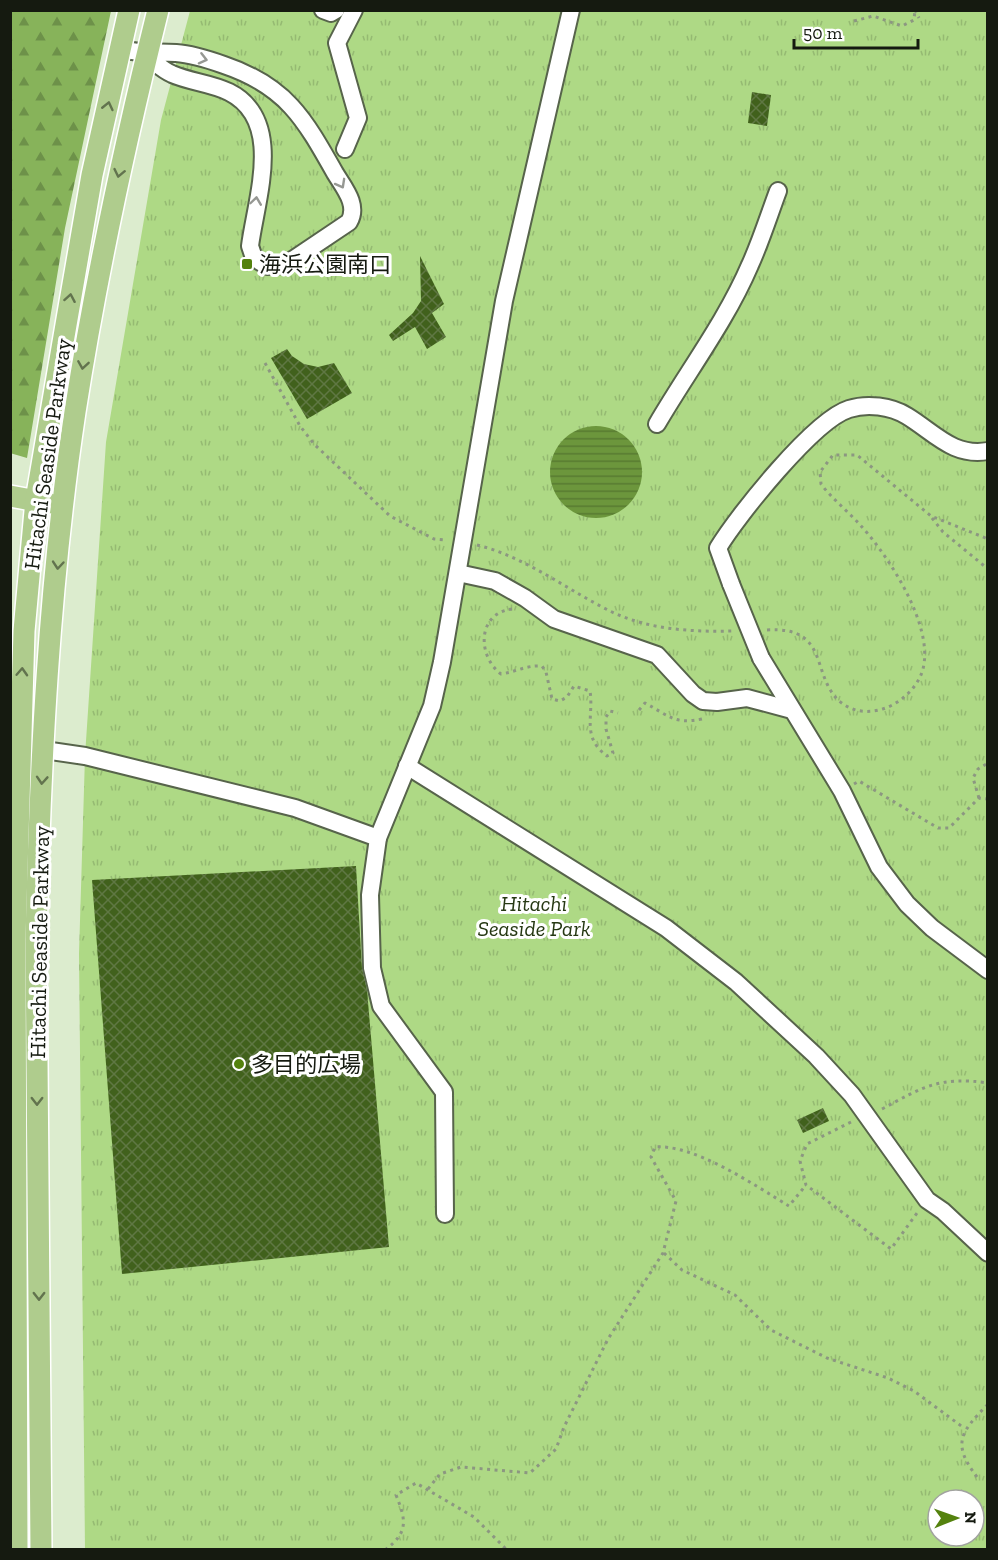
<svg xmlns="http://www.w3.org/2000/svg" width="998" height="1560" font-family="'Zilla Slab','Noto Sans JP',serif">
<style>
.forest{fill:url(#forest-firs)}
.park{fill:url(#park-tufts);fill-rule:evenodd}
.water{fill:url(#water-rules)}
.building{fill:url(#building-cross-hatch)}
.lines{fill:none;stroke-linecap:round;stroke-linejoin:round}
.minor-casing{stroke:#57644b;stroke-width:20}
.major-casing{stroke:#fff;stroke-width:24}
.path{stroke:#8c9781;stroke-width:3;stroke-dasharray:3 4.5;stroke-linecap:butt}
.minor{stroke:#fff;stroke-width:16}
.major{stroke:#afcc8d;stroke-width:21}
.minor-bridge-casing{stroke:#57644b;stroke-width:20;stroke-linecap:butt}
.minor-bridge{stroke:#fff;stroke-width:16}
.oneway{stroke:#969893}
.oneway2{stroke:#62734e}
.poi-dot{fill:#54820e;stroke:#fff;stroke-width:2}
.labels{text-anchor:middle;stroke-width:6;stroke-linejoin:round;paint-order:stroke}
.poi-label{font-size:22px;fill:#151a10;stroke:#fff;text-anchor:start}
.street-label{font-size:22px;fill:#151a10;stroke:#fff}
.park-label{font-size:22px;font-style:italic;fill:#263813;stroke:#fff}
</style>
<defs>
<pattern id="forest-firs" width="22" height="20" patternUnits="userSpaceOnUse" patternTransform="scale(1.5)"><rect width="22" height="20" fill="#87b35a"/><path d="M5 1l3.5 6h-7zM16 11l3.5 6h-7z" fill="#6d9149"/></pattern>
<pattern id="park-tufts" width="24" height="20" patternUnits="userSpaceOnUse" patternTransform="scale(1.5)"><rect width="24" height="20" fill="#aed985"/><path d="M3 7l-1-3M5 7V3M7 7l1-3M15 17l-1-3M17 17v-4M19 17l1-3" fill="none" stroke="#95ba72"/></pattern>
<pattern id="water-rules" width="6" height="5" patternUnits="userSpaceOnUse" patternTransform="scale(1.5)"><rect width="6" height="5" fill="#6c963c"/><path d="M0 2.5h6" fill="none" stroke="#587a31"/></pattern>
<pattern id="building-cross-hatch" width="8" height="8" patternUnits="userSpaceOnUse" patternTransform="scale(1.5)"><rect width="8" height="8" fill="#41611c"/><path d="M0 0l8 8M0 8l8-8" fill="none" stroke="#5f7743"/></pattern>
</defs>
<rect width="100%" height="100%" fill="#dcecce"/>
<path class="forest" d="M10 11H111L65 228 27 458 10 453Z"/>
<path class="park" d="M190 11H987V1549L85 1550 79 954 85 756 106 442 161 120ZM938 1500H974V1536H938Z"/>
<circle class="water" cx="596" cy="472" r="46"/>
<g class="building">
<path d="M752 92 771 95 767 126 748 123Z"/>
<path d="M420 256 444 304 432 313 446 337 427 349 415 327 393 341 389 335 413 313 421 301Z"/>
<path d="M287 349 292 356 304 364 318 367 334 363 352 393 307 419 271 358Z"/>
<path d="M356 866 362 969 367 990 389 1247 122 1274 92 880Z"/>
<path d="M823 1108 829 1121 803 1133 797 1120Z"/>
</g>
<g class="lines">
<defs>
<g id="minor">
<path d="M323 10 331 13 336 10"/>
<path d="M122 49C145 55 153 51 176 53 191 54 210 60 224 65 286 86 304 118 335 173 344 188 359 205 349 222L285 265 267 266 254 258 250 246C256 199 285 120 229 92 211 83 190 82 172 74 162 70 154 61 145 55"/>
<path d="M345 149 358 118 337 43 354 10"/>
<path d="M657 424C688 371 726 321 750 265 761 241 769 215 778 191"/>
<path d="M458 573 495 581 525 598 554 619 657 655 693 694 703 701 717 702 747 698 792 710"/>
<path d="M731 584 718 548C738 515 814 420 849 409 867 403 891 406 907 416 935 433 953 457 988 451"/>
<path d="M761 658 842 791 879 867 907 904 932 928 988 970"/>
<path d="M44 750 85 756 295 808 378 838"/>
<path d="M407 766 666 928 736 982 816 1056 852 1095 927 1200 943 1211 988 1253"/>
<path d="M445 1214 444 1092 381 1006 372 968 370 895 378 838 432 706 442 662 504 301 571 10"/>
</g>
<g id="major">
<path d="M10 496 48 503"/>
<path d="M17 1550 15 939 24 631 36 500 67 319 92 175 129 10"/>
<path d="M41 1550 36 938C40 764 49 584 75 412 96 277 125 143 158 10"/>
</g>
</defs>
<use href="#minor" class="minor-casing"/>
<use href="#major" class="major-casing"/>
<g class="path">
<path d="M915 10 919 18"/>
<path d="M854 21 873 16 902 26 914 20 915 10"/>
<path d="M265 363 300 426 314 444 390 516 434 539 447 540"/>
<path d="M932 518 943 532 988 569"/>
<path d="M477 545C526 557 567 590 612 612 650 630 693 632 734 631"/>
<path d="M512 609C477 613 477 656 501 674 516 672 526 665 542 666L546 672 552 699 560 701 567 697 574 686 590 691C594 716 581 737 607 756L613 753 606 729V717L610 711 618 713"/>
<path d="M767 630C829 626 811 673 838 700 864 724 904 707 919 679 942 637 890 558 862 527 849 512 833 500 821 484L820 472 833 455H857L931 516 988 539"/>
<path d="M639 710 645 703C668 715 674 725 702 719"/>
<path d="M854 784 859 781 938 828H949L979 798 988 799"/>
<path d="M979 798 973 778 978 769 988 763"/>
<path d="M882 1109C923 1087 939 1076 988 1083"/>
<path d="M851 1122 807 1144 800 1161 806 1185 891 1249 917 1213"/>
<path d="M664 1253 682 1270 735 1295 771 1330 827 1358 888 1378 914 1391 964 1428"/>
<path d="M977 1477C951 1443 961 1432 988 1404"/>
<path d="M428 1489 440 1474 461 1467 530 1473 556 1449 564 1427 608 1339 663 1253 676 1201 651 1157 655 1147C695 1144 754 1185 789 1206L806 1185"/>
<path d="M385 1550C409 1532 406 1520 396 1495L416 1483 474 1517 507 1550"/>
</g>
<use href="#minor" class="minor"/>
<use href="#major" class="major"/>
<defs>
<path id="minor-bridge" d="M731 584 761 658"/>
</defs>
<use href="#minor-bridge" class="minor-bridge-casing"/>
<use href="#minor-bridge" class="minor-bridge"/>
</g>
<defs><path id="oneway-chevron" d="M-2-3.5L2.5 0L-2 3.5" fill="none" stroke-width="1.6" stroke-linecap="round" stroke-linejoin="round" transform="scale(1.5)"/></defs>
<g class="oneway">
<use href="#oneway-chevron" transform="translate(203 59) rotate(14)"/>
<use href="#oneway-chevron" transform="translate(341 184) rotate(61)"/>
<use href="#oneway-chevron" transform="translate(256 201) rotate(-82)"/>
</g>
<g class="oneway2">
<use href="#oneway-chevron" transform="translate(108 106) rotate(-77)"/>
<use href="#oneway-chevron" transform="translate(119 173) rotate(102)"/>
<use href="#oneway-chevron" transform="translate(70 298) rotate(-80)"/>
<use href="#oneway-chevron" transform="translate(83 365) rotate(99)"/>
<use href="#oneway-chevron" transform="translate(58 565) rotate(95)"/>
<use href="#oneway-chevron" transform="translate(22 672) rotate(-87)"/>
<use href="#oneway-chevron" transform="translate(42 780) rotate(94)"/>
<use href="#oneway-chevron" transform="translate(37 1101) rotate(90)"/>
<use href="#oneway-chevron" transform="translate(39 1296) rotate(90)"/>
</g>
<g class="poi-dot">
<rect x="241" y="258" width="12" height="12" rx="3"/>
<circle cx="239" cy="1064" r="6"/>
</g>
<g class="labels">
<g class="poi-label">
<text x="259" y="272">海浜公園南口</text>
<text x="251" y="1072">多目的広場</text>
</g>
<g class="street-label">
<text transform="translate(47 454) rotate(-82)" y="8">Hitachi Seaside Parkway</text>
<text transform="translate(39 942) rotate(-89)" y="8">Hitachi Seaside Parkway</text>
</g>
<g class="park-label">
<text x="534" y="911">Hitachi<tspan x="534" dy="25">Seaside Park</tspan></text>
</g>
</g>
<rect width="998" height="1560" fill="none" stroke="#151a10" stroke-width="24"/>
<g transform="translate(956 1518) rotate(89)"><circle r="28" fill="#ffffff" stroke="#a1a39f" stroke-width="1.5"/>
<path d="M0-4.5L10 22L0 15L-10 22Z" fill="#54820e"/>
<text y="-9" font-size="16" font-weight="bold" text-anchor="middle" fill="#151a10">N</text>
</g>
<path d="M794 39v9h124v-9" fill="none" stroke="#151a10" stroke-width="3"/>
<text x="803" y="39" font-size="18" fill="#151a10" stroke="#ffffff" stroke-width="4.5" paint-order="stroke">50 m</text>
</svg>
